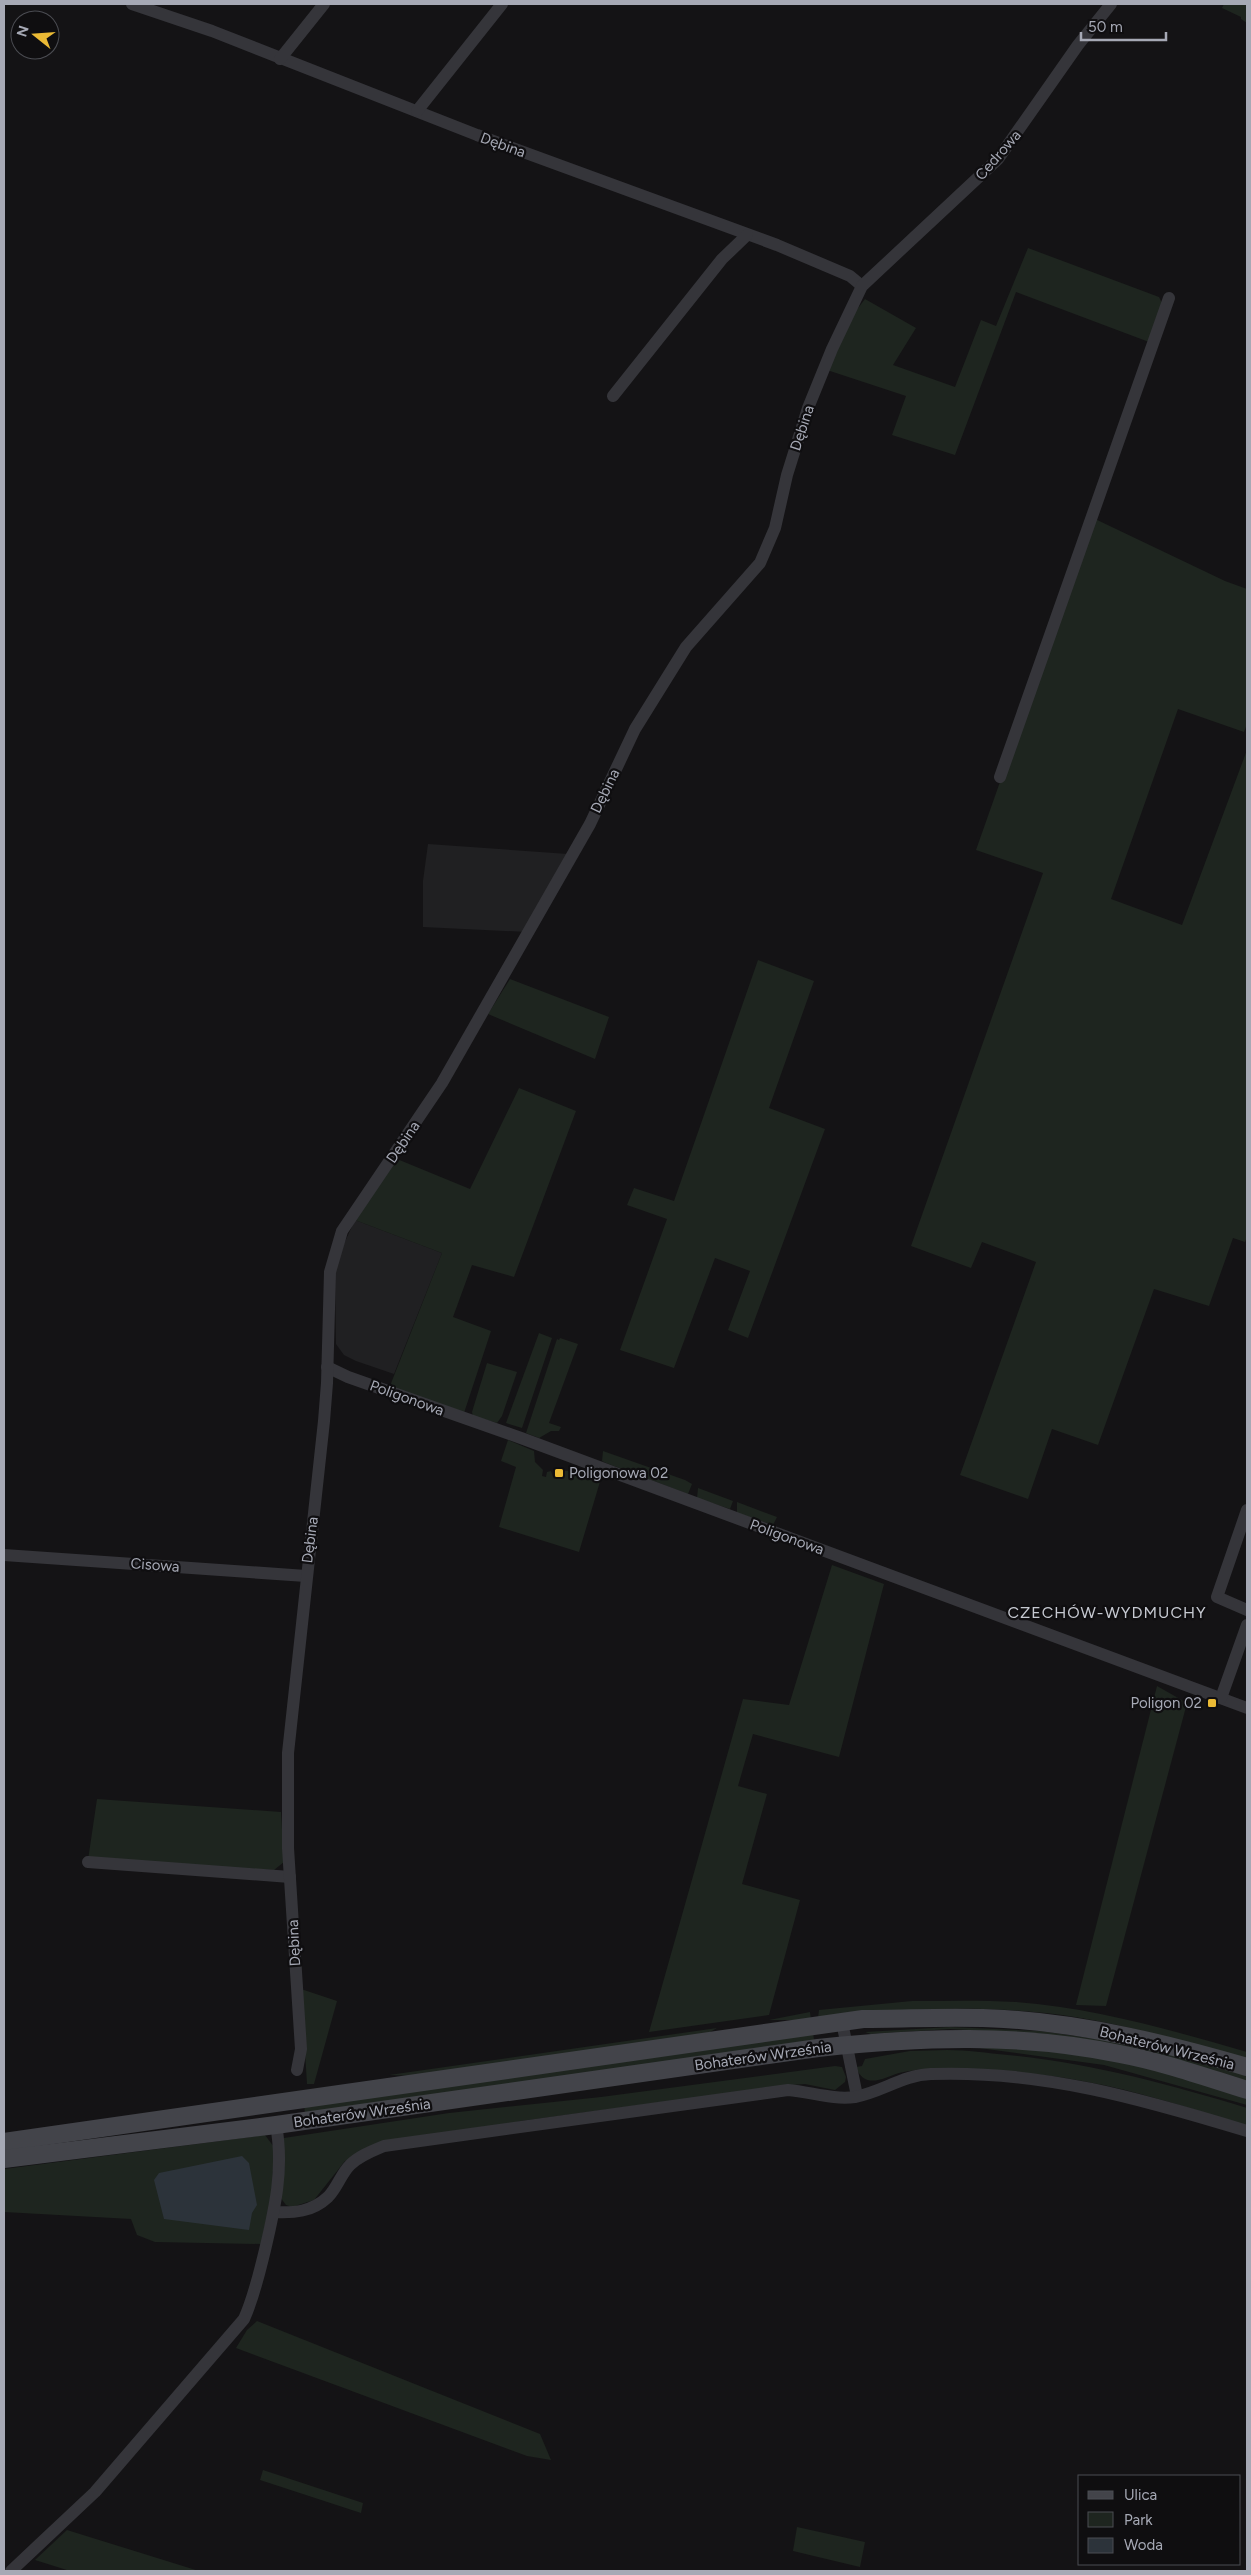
<svg xmlns="http://www.w3.org/2000/svg" width="1251" height="2575" font-family="Figtree,sans-serif">
<style>
.built{fill:#202022}
.green{fill:#1e251f}
.water{fill:#2c333a}
.lines{fill:none;stroke-linecap:round;stroke-linejoin:round}
.minor{stroke:#35353a;stroke-width:12}
.secondary{stroke:#43444a;stroke-width:18}
.poi-dot{fill:#ebba35;stroke:#0f0e10;stroke-width:2}
.labels{text-anchor:middle;stroke-width:4.5;stroke-linejoin:round;paint-order:stroke}
.street-label{font-size:15px;fill:#a6a9b5;stroke:#0f0e10}
.poi-label{font-size:15px;fill:#a6a9b5;stroke:#0f0e10;text-anchor:start}
.neighbourhood-label{font-size:16px;letter-spacing:1px;fill:#c6c9d1;stroke:#0f0e10}
</style>
<rect width="100%" height="100%" fill="#141315"/>
<g class="built">
<path d="M428 844 568 854 528 932 423 927V881Z"/>
<path d="M355 1220 442 1253 394 1374 356 1361 344 1355 336 1344 335 1272 343 1246Z"/>
</g>
<g class="green">
<path d="M1224 4 1247 5V23L1241 19V17L1222 8Z"/>
<path d="M1028 248 1159 297 1163 305 1149 342 1016 292 955 455 892 435 906 396 827 370 855 312 865 299 916 328 893 365 955 387 981 320 996 326Z"/>
<path d="M1093 518 1225 581 1247 589V724L1244 732 1178 709 1111 899 1182 925 1247 750V1237L1245 1242 1233 1238 1209 1306 1154 1289 1098 1445 1052 1429 1028 1499 960 1475 1036 1262 982 1242 971 1268 911 1246 1043 873 976 850Z"/>
<path d="M758 960 814 981 769 1108 825 1129 748 1338 728 1330 750 1271 715 1258 674 1368 620 1350 667 1219 627 1205 634 1188 674 1201Z"/>
<path d="M510 979 609 1017 595 1059 488 1014Z"/>
<path d="M519 1088 576 1111 514 1277 472 1265 453 1317 491 1331 464 1413 390 1386 442 1253 355 1220 397 1159 470 1189Z"/>
<path d="M539 1333 552 1338 522 1428 506 1423Z"/>
<path d="M560 1338 578 1344 549 1423 561 1427 559 1431H551L539 1438 526 1433 557 1339 559 1340Z"/>
<path d="M487 1363 517 1372 502 1416 497 1423 473 1416 472 1412Z"/>
<path d="M508 1440 534 1451 535 1462 543 1470 542 1476 546 1477 547 1472 551 1471 553 1477 563 1476 562 1471C577 1470 588 1470 602 1475L579 1552 499 1527 516 1467 501 1461Z"/>
<path d="M603 1451 685 1480 692 1484 688 1494 606 1463 602 1461Z"/>
<path d="M698 1488 733 1501 730 1509 697 1498Z"/>
<path d="M737 1502 777 1517 773 1525 737 1513Z"/>
<path d="M832 1565 884 1584 839 1757 753 1734 738 1786 767 1794 742 1884 800 1900 769 2015 649 2032 743 1699 789 1705Z"/>
<path d="M1157 1686 1187 1703 1106 2006 1076 2005Z"/>
<path d="M97 1799 281 1812 284 1862 274 1870 88 1860Z"/>
<path d="M301 1989 337 2001 314 2084H307Z"/>
<path d="M912 2001C947 2001 981 2000 1016 2002 1095 2008 1171 2030 1247 2052V2061C1190 2044 1134 2026 1075 2017 989 2004 904 2008 818 2018L819 2010Z"/>
<path d="M810 2012 811 2020H769Z"/>
<path d="M950 2027 1041 2031 1152 2047 1247 2074V2083L1041 2034 950 2029 871 2034 865 2032Z"/>
<path d="M717 2028 705 2035 415 2076 389 2075Z"/>
<path d="M813 2032 814 2040 305 2113 304 2105Z"/>
<path d="M978 2043 1115 2059 1247 2096V2105L1104 2065 972 2047Z"/>
<path d="M947 2050C967 2050 987 2053 1008 2055 1090 2063 1168 2084 1247 2108V2126C1193 2109 1139 2091 1082 2081 1030 2071 976 2071 923 2069 915 2070 907 2071 899 2073 884 2078 864 2090 856 2067L862 2066 865 2059 910 2051Z"/>
<path d="M835 2066 842 2067 846 2077 845 2082 835 2090 805 2084 791 2085 521 2121 345 2161 314 2200 292 2207 286 2205 280 2197 284 2138 449 2113 601 2097Z"/>
<path d="M265 2135 274 2147 272 2194 261 2244 155 2242 137 2235 131 2219 4 2212V2169Z"/>
<path d="M257 2321 540 2434 551 2460 527 2456 236 2348 247 2330Z"/>
<path d="M263 2470 363 2503 361 2513 260 2480Z"/>
<path d="M797 2527 865 2542 860 2567 793 2551Z"/>
<path d="M67 2530 199 2571H70L35 2560Z"/>
</g>
<path class="water" d="M242 2156 249 2163 257 2205 252 2213 249 2230 164 2219 154 2180 159 2173Z"/>
<g class="lines">
<g class="minor">
<path d="M132 4 212 31 477 135 777 245 850 276 862 286"/>
<path d="M280 59 324 4"/>
<path d="M417 111 502 4"/>
<path d="M613 396 722 259 747 235"/>
<path d="M1000 777 1169 298"/>
<path d="M327 1367 348 1377 521 1438 1247 1708"/>
<path d="M1247 1510 1217 1597 1247 1610"/>
<path d="M4 1555 306 1576"/>
<path d="M1221 1698 1247 1625"/>
<path d="M88 1862 290 1877"/>
<path d="M842 2022 857 2096"/>
<path d="M297 2070 301 2049 288 1848V1753L324 1421 327 1383 330 1272 342 1231 442 1083 590 824 635 729 686 647 760 563 775 528 787 475 808 408 832 349 862 286 998 159 1078 45 1111 4"/>
<path d="M274 2212C294 2213 312 2212 328 2197 337 2188 341 2174 350 2165 359 2156 372 2151 384 2146L788 2090C811 2092 833 2100 855 2097 882 2092 903 2075 931 2074 1042 2070 1142 2099 1247 2131"/>
<path d="M11 2571 95 2492 244 2319C254 2297 259 2274 265 2250 275 2208 284 2168 276 2125"/>
</g>
<g class="secondary">
<path d="M4 2142 863 2019C910 2019 958 2016 1004 2019 1087 2024 1168 2044 1247 2067"/>
<path d="M4 2159 276 2125 818 2048C920 2037 1019 2033 1120 2054 1163 2062 1205 2077 1247 2090"/>
</g>
</g>
<g class="poi-dot">
<rect x="554" y="1468" width="10" height="10" rx="2.5"/>
<rect x="1207" y="1698" width="10" height="10" rx="2.5"/>
</g>
<g class="labels">
<g class="street-label">
<text transform="translate(503 145) rotate(20)" y="5">Dębina</text>
<text transform="translate(998 155) rotate(-49)" y="5">Cedrowa</text>
<text transform="translate(802 428) rotate(-72)" y="5">Dębina</text>
<text transform="translate(605 791) rotate(-64)" y="5">Dębina</text>
<text transform="translate(403 1142) rotate(-56)" y="5">Dębina</text>
<text transform="translate(407 1398) rotate(20)" y="5">Poligonowa</text>
<text transform="translate(787 1537) rotate(20)" y="5">Poligonowa</text>
<text transform="translate(310 1540) rotate(-83)" y="5">Dębina</text>
<text transform="translate(155 1565) rotate(4)" y="5">Cisowa</text>
<text transform="translate(294 1943) rotate(-93)" y="5">Dębina</text>
<text transform="translate(1167 2048) rotate(14)" y="5">Bohaterów Września</text>
<text transform="translate(763 2056) rotate(-8)" y="5">Bohaterów Września</text>
<text transform="translate(362 2113) rotate(-8)" y="5">Bohaterów Września</text>
</g>
<g class="poi-label">
<text x="569" y="1478">Poligonowa 02</text>
<text x="1202" y="1708" text-anchor="end">Poligon 02</text>
</g>
<g class="neighbourhood-label">
<text x="1107" y="1618">CZECHÓW-WYDMUCHY</text>
</g>
</g>
<rect width="1251" height="2575" fill="none" stroke="#a6a9b5" stroke-width="10"/>
<rect x="1078" y="2475" width="162" height="90" fill="#0f0e10" stroke="#4b4c52"/>
<rect x="1088" y="2491" width="25" height="8" fill="#43444a" stroke="#4b4c52"/>
<text x="1124" y="2500" font-size="15" fill="#a6a9b5">Ulica</text>
<rect x="1088" y="2512" width="25" height="15" fill="#1e251f" stroke="#4b4c52"/>
<text x="1124" y="2525" font-size="15" fill="#a6a9b5">Park</text>
<rect x="1088" y="2538" width="25" height="15" fill="#2c333a" stroke="#4b4c52"/>
<text x="1124" y="2550" font-size="15" fill="#a6a9b5">Woda</text>
<g transform="translate(35 35) rotate(287)"><circle r="24" fill="#0f0e10" stroke="#4b4c52"/>
<path d="M0-4L9 19L0 12L-9 19Z" fill="#ebba35"/>
<text y="-8" font-size="14" font-weight="bold" text-anchor="middle" fill="#a6a9b5">N</text>
</g>
<path d="M1081 32v8h85v-8" fill="none" stroke="#a6a9b5" stroke-width="2.5"/>
<text x="1088" y="32" font-size="15" fill="#a6a9b5" stroke="#0f0e10" stroke-width="4" paint-order="stroke">50 m</text>
</svg>
